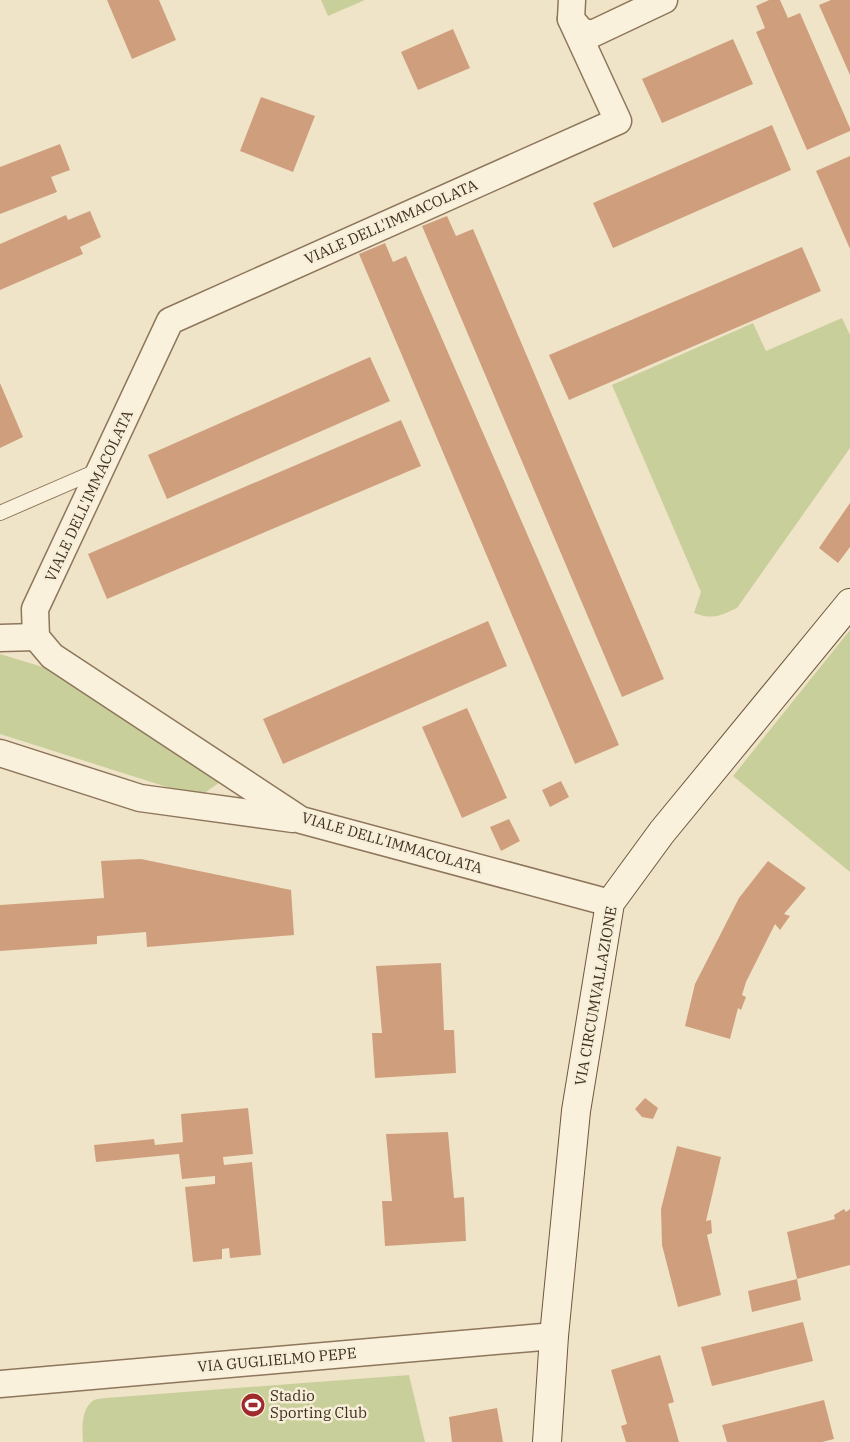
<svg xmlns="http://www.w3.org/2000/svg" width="850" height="1442" font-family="'IBM Plex Serif',serif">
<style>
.green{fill:#c9cf9b}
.building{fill:#cf9f7d}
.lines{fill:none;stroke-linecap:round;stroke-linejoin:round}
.lane-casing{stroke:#8d765c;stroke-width:16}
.street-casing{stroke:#8d765c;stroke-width:29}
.secondary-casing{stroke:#6f573f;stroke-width:30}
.lane{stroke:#faf1dc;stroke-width:14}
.street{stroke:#faf1dc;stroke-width:26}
.secondary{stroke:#faf1dc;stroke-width:28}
.labels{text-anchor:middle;stroke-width:5;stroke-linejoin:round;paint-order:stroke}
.street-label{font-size:15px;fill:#3d2e20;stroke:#f7eed8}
.poi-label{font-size:15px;fill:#3d2e20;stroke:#f7eed8;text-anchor:start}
</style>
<rect width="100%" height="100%" fill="#f0e4c8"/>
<g class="green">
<path d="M321 0H365L328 16Z"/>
<path d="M842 318 850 335V448L737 608C720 616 712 620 694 613L701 592 612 385 753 323 766 351Z"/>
<path d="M850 630V872L733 776Z"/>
<path d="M0 654 46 668 220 782 203 794H189L0 734Z"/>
<path d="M409 1375 425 1442H83C82 1429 81 1408 94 1400 97 1399 103 1398 106 1398Z"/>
</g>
<g class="building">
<path d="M107 0H159L176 40 132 59Z"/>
<path d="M769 0H780L788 18 800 13 850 128V131L807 150 756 32 765 28 756 6Z"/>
<path d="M831 0H850V75L819 5Z"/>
<path d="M453 29 470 68 418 90 401 52Z"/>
<path d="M733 39 753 84 662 123 642 79Z"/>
<path d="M261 97 315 116 293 172 240 151Z"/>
<path d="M772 125 791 170 613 248 593 203Z"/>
<path d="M60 144 70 170 51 177 57 192 0 214V167Z"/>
<path d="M850 156V249L816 171Z"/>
<path d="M90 211 101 237 80 247 83 254 0 290V244L66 215 68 220Z"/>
<path d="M447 216 456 236 473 229 664 679 622 697 422 226Z"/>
<path d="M385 243 393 262 406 256 619 745 575 764 359 254Z"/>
<path d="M802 247 821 291 569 400 549 355Z"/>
<path d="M370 357 390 401 167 499 148 455Z"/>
<path d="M0 383 23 437 0 448Z"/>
<path d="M401 420 421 466 107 599 88 554Z"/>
<path d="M850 503V547L838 563 819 548Z"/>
<path d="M488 621 507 666 283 764 263 719Z"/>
<path d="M467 708 507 798 462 818 422 727Z"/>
<path d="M561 781 569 797 550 807 542 790Z"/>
<path d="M509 819 520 841 501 851 490 827Z"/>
<path d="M141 859 291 890 294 935 147 947 146 932 97 936V944L0 951V905L104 898 101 861Z"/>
<path d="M768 861 806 888 784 914 790 916 780 930 775 924 746 982 742 995 746 997 741 1010 738 1008 730 1039 685 1026 695 984 739 898Z"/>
<path d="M441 963 444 1030H454L456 1073 375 1078 372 1033H382L376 966Z"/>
<path d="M645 1098 658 1108 653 1119 642 1117 635 1109Z"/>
<path d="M248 1108 253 1154 223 1157 224 1165 252 1162 261 1255 230 1258 229 1248 222 1249V1259L193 1262 185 1187 215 1184V1176L182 1179 179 1154 96 1162 94 1145 154 1139 155 1145 183 1142 181 1114Z"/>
<path d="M448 1132 454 1198 464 1197 466 1241 385 1246 382 1201H392L386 1134Z"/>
<path d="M677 1146 721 1157 706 1221 711 1220 712 1233 707 1235 721 1295 678 1307 662 1245 661 1209Z"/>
<path d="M844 1209 846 1212 850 1209V1265L797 1279 801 1300 752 1312 748 1291 797 1279 787 1232 835 1219 834 1215Z"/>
<path d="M803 1322 813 1361 712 1386 701 1347Z"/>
<path d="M660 1355 674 1402 668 1404 679 1442H626L621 1426 627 1424 611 1370Z"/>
<path d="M824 1400 834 1439 822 1442H727L722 1425Z"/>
<path d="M497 1408 503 1442H452L449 1417Z"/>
</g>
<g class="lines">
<defs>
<path id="lane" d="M0 513 99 470"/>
<g id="street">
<path d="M572 0 571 19 581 31 592 34 664 0"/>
<path d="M571 19 618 121 170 321 35 609 36 637 52 656 301 820 610 903"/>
<path d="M0 638 36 637"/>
<path d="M0 753 140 798 293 819"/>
<path d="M0 1384 554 1336"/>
</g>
<path id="secondary" d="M547 1442 554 1336 576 1111 610 903 662 832 850 603"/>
</defs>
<use href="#lane" class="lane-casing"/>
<use href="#street" class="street-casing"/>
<use href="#secondary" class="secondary-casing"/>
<use href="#lane" class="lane"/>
<use href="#street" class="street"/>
<use href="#secondary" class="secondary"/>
</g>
<defs>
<symbol id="stadium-disc" viewBox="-11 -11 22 22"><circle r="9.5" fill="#9e2a2b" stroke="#f7eed8"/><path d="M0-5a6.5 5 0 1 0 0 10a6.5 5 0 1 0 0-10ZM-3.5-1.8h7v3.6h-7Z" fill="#fff"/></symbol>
</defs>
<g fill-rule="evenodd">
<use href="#stadium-disc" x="239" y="1391" width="28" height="28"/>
</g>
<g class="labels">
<g class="street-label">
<text transform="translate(391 222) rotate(-24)" y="5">VIALE DELL'IMMACOLATA</text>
<text transform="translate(89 496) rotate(-65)" y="5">VIALE DELL'IMMACOLATA</text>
<text transform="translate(392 843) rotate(16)" y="5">VIALE DELL'IMMACOLATA</text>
<text transform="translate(596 996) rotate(-80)" y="5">VIA CIRCUMVALLAZIONE</text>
<text transform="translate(277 1360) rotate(-5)" y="5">VIA GUGLIELMO PEPE</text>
</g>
<g class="poi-label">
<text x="270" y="1401">Stadio<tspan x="270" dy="17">Sporting Club</tspan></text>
</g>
</g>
</svg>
